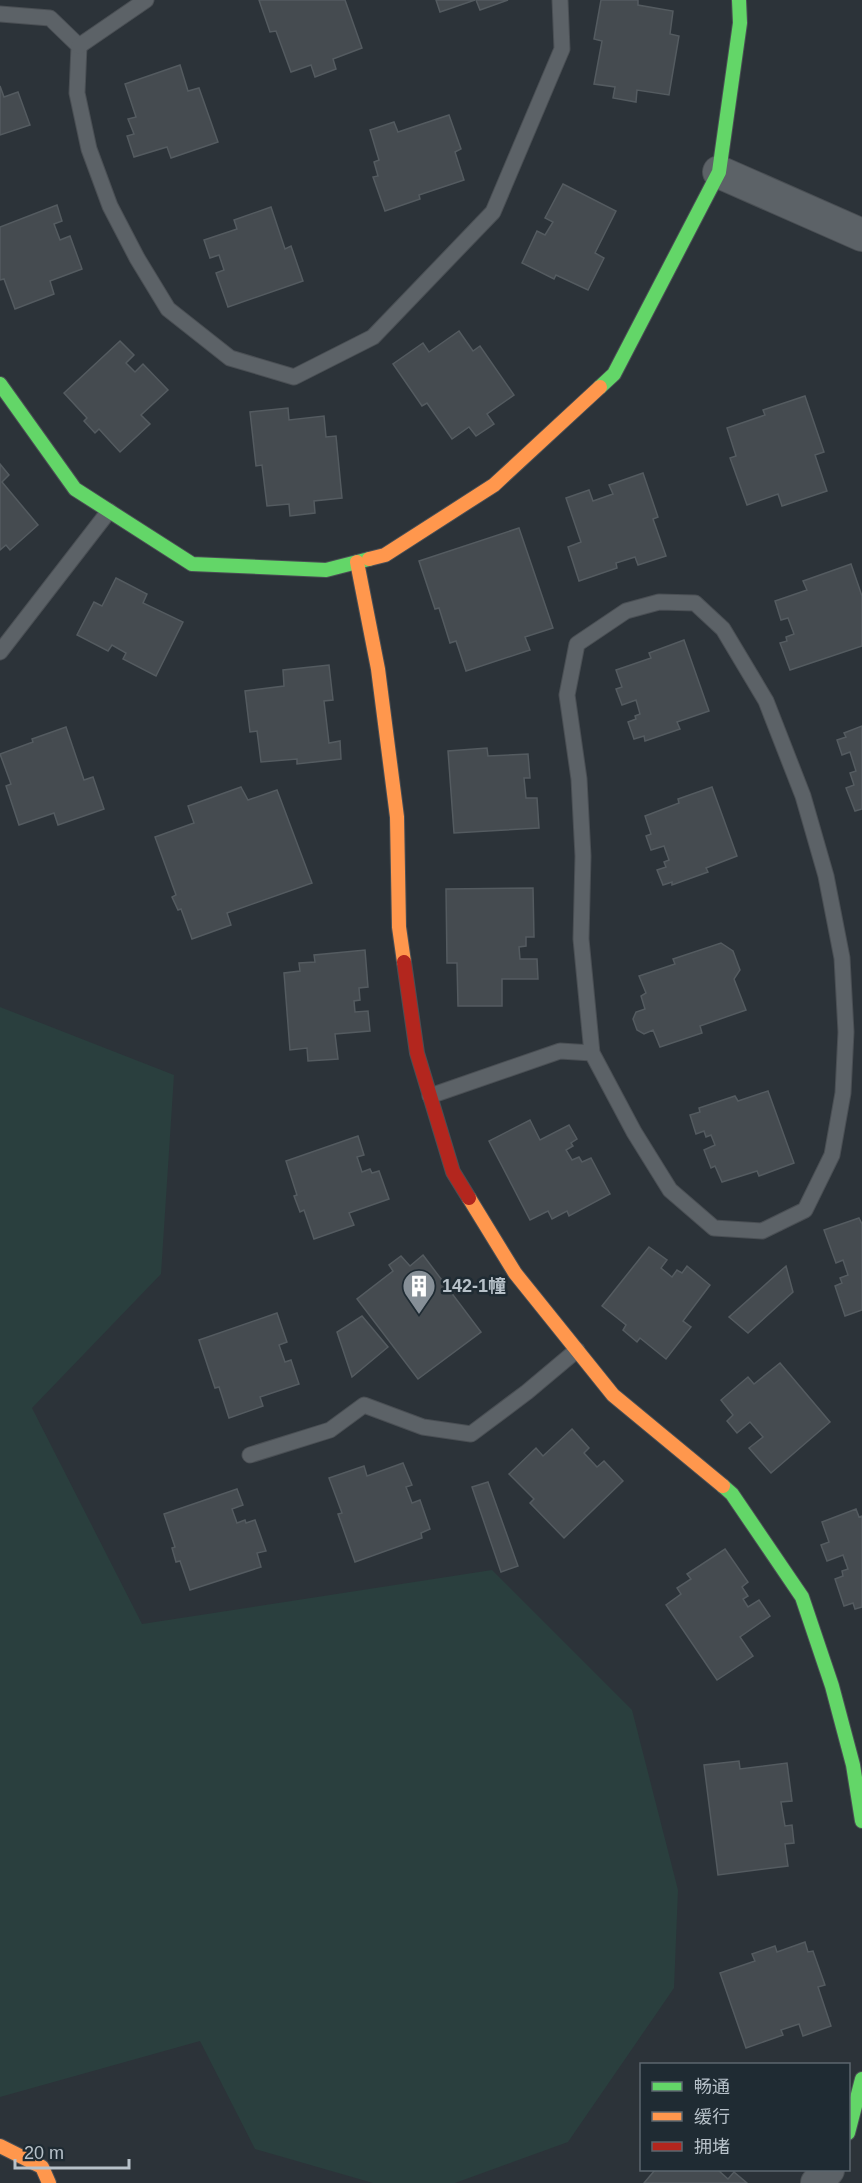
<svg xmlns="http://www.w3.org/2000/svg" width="862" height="2183" font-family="Arial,'Noto Sans SC',sans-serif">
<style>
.green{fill:#2a3f3e}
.building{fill:#454b50;stroke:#545b60;stroke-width:1.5}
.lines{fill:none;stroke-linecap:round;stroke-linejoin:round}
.lane-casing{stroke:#4a4f54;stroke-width:17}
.street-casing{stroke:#4a4f54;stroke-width:34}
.fast-casing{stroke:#4a4f54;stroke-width:16}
.slow-casing{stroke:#4a4f54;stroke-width:16}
.jam-casing{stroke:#4a4f54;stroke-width:16}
.lane{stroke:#5c6267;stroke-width:15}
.street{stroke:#5c6267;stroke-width:32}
.fast{stroke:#63d668;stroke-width:14}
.slow{stroke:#ff974d;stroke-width:14}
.jam{stroke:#b3261e;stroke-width:14}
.labels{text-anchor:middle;stroke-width:5;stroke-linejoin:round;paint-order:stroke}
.poi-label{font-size:18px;font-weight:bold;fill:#b7c1c9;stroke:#1f2b33;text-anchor:start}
</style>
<rect width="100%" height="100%" fill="#2c3339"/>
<path class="green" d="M0 1007 174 1075 161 1274 32 1408 142 1624 492 1570 632 1710 678 1890 674 1988 568 2142 455 2183H373L255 2149 200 2041 0 2097Z"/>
<g class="building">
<path d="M259 0H345L362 48 333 59 336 69 315 77 311 65 291 72 276 31 270 32Z"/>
<path d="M436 0H475L440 12Z"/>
<path d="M476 0H508L480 10Z"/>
<path d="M601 0H638V5L673 11 670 34 679 36 669 95 637 90 636 102 613 98 615 87 594 84 602 41 594 39Z"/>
<path d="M180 65 188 91 199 88 218 142 171 158 167 147 134 157 127 136 134 134 128 119 136 117 125 84Z"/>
<path d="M0 86 4 97 18 92 30 125 0 135Z"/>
<path d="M449 115 461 149 455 152 464 180 419 195 420 199 385 211 373 177 378 176 374 162 379 160 370 130 394 122 398 132Z"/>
<path d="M563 184 616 211 595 253 604 258 588 290 556 275 554 279 522 263 537 231 545 235 553 222 545 218Z"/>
<path d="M57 205 62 221 54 224 60 240 70 236 82 269 50 281 54 294 15 309 4 279 0 280V227Z"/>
<path d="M271 207 285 249 291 246 303 281 228 307 216 273 224 270 219 255 210 258 204 240 237 229 234 220Z"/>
<path d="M459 331 473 351 480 346 514 395 487 414 494 424 476 436 469 427 452 439 427 403 422 406 393 364 423 343 429 352Z"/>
<path d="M120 341 134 355 126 363 135 372 143 364 168 390 141 415 150 424 120 452 99 429 95 433 84 421 87 418 64 393Z"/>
<path d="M805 396 824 452 815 455 827 491 782 506 778 494 747 505 730 458 736 456 727 428 765 415 763 410Z"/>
<path d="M288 408 289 420 324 416 326 437 336 436 342 498 314 501 315 513 290 516 289 504 267 506 262 465 256 466 250 412Z"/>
<path d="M0 464 9 475 2 482 38 525 10 550 6 545 0 550Z"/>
<path d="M643 473 658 517 653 519 666 556 638 565 635 557 616 563 617 568 579 581 568 547 581 542 566 498 589 490 593 501 613 494 609 485Z"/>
<path d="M519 528 553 628 525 637 530 650 466 671 456 641 450 643 439 608 435 609 419 561Z"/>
<path d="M851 564 862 596V646L790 670 780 643 787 641 786 637 794 634 788 618 781 620 775 601 807 590 803 581Z"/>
<path d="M116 578 147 594 143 603 183 622 156 676 123 659 126 653 112 645 108 651 77 635 94 602 102 606Z"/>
<path d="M684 640 709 711 677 722 680 729 645 741 644 736 634 739 628 722 636 719 635 716 640 714 636 700 622 705 616 689 622 687 616 670 651 658 649 653Z"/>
<path d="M329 665 333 700 324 701 329 743 340 741 341 759 297 764V759L261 762 257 731 250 732 245 691 284 686 283 670Z"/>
<path d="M862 726V809L855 811 846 788 854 785 850 773 856 771 850 752 842 755 837 740 846 737 844 733Z"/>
<path d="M66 727 84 780 93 777 104 809 58 825 54 813 19 825 6 786 11 784 0 754 33 742 32 739Z"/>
<path d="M487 748 488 756 528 754 530 778H524L526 798H537L539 828 454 833 448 751Z"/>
<path d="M241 787 248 800 277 790 312 883 227 913 231 925 192 939 181 909 178 910 172 897 176 895 155 837 194 823 188 806Z"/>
<path d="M712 787 737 856 706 868 708 872 672 885V882L663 885 657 870 666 867 664 862 669 860 664 846 651 850 646 836 651 834 645 816 679 803 678 799Z"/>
<path d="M533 888 534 937H526V946L519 947 520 959H537L538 979H502V1006H458L457 963H447L446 889Z"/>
<path d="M721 943 733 951 740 970 734 979 746 1010 700 1026 702 1033 660 1047 653 1030 644 1034 637 1030 633 1019 636 1012 645 1009 641 996 646 993 639 976 675 964 673 959Z"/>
<path d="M365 950 368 987 359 988 360 1000 354 1001 355 1012 368 1011 370 1031 335 1034 338 1059 308 1061 307 1048 290 1050 284 973 300 971 299 963 315 962 314 955Z"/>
<path d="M768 1091 794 1163 759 1176 757 1171 722 1182 715 1166 711 1168 704 1150 715 1145 711 1135 706 1137 704 1131 696 1134 690 1115 700 1112 699 1108 735 1096 738 1101Z"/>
<path d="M530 1120 540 1140 569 1125 577 1139 571 1143 573 1146 566 1150 572 1160 579 1157 582 1162 591 1158 610 1194 569 1216 567 1211 552 1219 548 1211 530 1220 489 1141Z"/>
<path d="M358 1136 364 1155 357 1157 362 1172 370 1169 372 1173 379 1171 389 1199 349 1213 354 1225 314 1239 304 1210 300 1212 294 1196 297 1195 286 1161Z"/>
<path d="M859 1218 862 1224V1310L845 1316 835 1286 842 1283 840 1278 848 1275 843 1260 836 1263 824 1230Z"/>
<path d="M649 1247 667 1260 661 1268 672 1277 677 1270 682 1273 687 1266 710 1285 683 1321 691 1327 666 1359 640 1338 637 1342 623 1330 626 1325 602 1306Z"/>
<path d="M423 1255 481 1332 418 1379 357 1299 393 1271 389 1265 401 1256 410 1266Z"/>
<path d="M786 1266 793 1292 748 1333 729 1317Z"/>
<path d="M277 1313 287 1342 279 1345 285 1362 291 1360 299 1384 260 1397 263 1406 229 1418 219 1387 215 1388 199 1340Z"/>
<path d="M362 1316 388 1347 352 1377 337 1332Z"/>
<path d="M780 1363 830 1422 771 1473 749 1448 763 1437 750 1422 737 1433 727 1421 733 1415 721 1400 748 1377 754 1384Z"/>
<path d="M572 1429 589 1448 584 1453 597 1467 604 1461 623 1481 564 1538 530 1503 534 1499 509 1474 536 1448 543 1456Z"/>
<path d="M403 1463 412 1485 406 1487 412 1503 420 1500 430 1529 421 1533 422 1538 355 1562 338 1514 342 1513 329 1478 364 1466 367 1476Z"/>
<path d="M488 1482 518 1566 501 1572 472 1487Z"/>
<path d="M237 1489 243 1505 232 1509 237 1523 245 1520 246 1523 255 1520 266 1551 257 1553 261 1567 190 1590 180 1561 176 1562 172 1548 175 1547 164 1514Z"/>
<path d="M856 1509 859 1517 862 1516V1607L855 1609 853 1603 844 1606 835 1579 843 1576 842 1571 848 1569 843 1555 827 1561 821 1545 829 1542 822 1522Z"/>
<path d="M725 1549 748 1582 742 1587 748 1596 743 1599 748 1607 759 1600 770 1616 740 1637 753 1656 717 1680 666 1605 681 1594 677 1588 691 1579 687 1574Z"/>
<path d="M739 1761 740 1769 787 1763 792 1801 781 1802 785 1826 792 1825 794 1843 785 1844 788 1866 718 1875 704 1765Z"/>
<path d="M805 1942 808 1952 813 1951 825 1985 818 1987 831 2026 803 2036 799 2024 781 2030 783 2035 746 2048 720 1973 755 1961 752 1954 775 1946 777 1952Z"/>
<path d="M655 2170H718L728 2179 734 2172 747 2183H644Z"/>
</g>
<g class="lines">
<defs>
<g id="lane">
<path d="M0 14 50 18 79 46 77 93 89 149 110 206 137 258 168 309 230 358 294 377 373 337 493 212 562 49 560 0"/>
<path d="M79 46 146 0"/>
<path d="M0 652 109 511"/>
<path d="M430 1096 560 1051 592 1053 634 1132 670 1190 714 1228 762 1231 805 1210 832 1155 843 1093 846 1032 842 958 826 876 803 796 766 701 723 629 695 603 659 602 626 611 577 644 567 695 579 779 583 856 581 939 592 1053"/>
<path d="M250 1455 330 1430 364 1405 423 1427 471 1434 527 1392 577 1350"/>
</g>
<g id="street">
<path d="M719 172 862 235"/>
<path d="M817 2183 828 2170"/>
</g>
<g id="fast">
<path d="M0 384 75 489 192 564 326 570 369 559"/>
<path d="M600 387 614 374 719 172 740 23 739 0"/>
<path d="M723 1486 732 1494 802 1597 832 1686 853 1765 862 1821"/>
<path d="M848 2133 862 2079"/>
</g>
<g id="slow">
<path d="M369 559 385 555 494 485 600 387"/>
<path d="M357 562 378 669 397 817 399 927 404 962"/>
<path d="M469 1198 515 1273 613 1395 723 1486"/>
<path d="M0 2146 42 2167 49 2183"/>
</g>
<path id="jam" d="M404 962 417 1053 453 1172 469 1198"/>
</defs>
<use href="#lane" class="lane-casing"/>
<use href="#street" class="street-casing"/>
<use href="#fast" class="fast-casing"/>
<use href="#slow" class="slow-casing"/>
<use href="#jam" class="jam-casing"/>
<use href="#lane" class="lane"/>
<use href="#street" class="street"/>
<use href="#fast" class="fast"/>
<use href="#slow" class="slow"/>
<use href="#jam" class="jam"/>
</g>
<defs>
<symbol id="building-pin" viewBox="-11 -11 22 30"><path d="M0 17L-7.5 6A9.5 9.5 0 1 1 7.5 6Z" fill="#868f97" stroke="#1f2b33"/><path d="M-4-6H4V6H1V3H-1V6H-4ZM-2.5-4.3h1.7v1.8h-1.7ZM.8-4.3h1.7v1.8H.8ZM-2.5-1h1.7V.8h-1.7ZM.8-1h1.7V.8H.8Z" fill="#fff"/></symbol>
</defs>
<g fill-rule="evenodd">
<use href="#building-pin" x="400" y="1267" width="38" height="52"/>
</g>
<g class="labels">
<g class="poi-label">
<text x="442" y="1292">142-1幢</text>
</g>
</g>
<rect x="640" y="2063" width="210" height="108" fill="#1f2b33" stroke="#5c676f" stroke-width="1.5"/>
<rect x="652" y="2082" width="30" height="9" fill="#63d668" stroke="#5c676f" stroke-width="1.5"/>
<text x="694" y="2093" font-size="18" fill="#b7c1c9">畅通</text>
<rect x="652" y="2112" width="30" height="9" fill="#ff974d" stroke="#5c676f" stroke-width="1.5"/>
<text x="694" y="2123" font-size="18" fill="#b7c1c9">缓行</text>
<rect x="652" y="2142" width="30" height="9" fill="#b3261e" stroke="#5c676f" stroke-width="1.5"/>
<text x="694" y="2153" font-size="18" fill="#b7c1c9">拥堵</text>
<path d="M15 2159v9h114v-9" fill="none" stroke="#b7c1c9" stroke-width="3"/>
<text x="24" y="2159" font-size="18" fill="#b7c1c9" stroke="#1f2b33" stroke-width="4.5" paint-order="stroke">20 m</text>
</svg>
